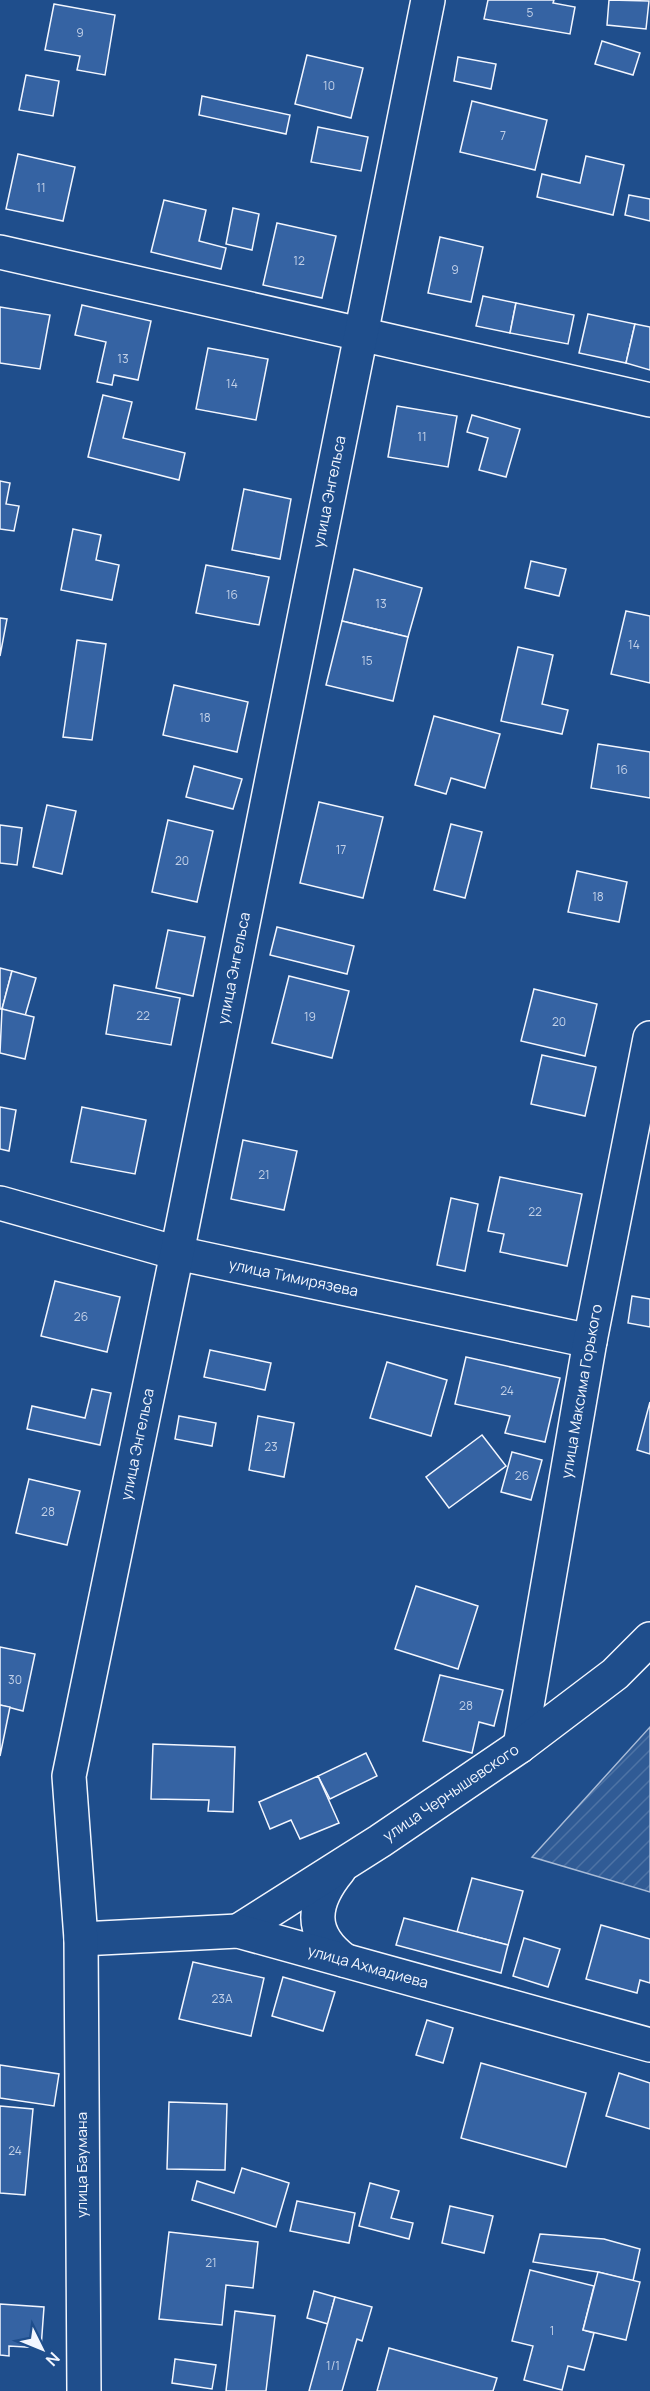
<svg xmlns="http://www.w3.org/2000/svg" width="650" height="2391" font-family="Manrope,sans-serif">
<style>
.garden{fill:url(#garden-furrows);stroke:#a8bbd7;stroke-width:1.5}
.building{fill:#3563a3;stroke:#f2f6ff;stroke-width:1.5}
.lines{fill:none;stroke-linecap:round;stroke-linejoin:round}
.minor-casing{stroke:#f2f6ff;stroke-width:36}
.minor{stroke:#1f4e8c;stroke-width:33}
.labels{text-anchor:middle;stroke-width:4.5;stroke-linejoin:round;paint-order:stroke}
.number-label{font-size:12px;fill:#c3d1e8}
.street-label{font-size:15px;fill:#f2f6ff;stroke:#1f4e8c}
</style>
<defs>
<pattern id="garden-furrows" width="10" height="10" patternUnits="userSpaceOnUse" patternTransform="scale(1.5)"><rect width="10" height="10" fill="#305b95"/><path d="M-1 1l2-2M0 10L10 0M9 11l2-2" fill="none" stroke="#4e73a5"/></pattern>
</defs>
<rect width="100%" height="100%" fill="#1f4e8c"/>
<path class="garden" d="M650 1727V1892L532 1857Z"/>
<g class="building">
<path d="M488 0H554L553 3 575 7 570 34 484 19Z"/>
<path d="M609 0 649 1 646 29 607 25Z"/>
<path d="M54 4 115 15 105 75 77 70 80 56 45 50Z"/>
<path d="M602 41 640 53 633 75 595 64Z"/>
<path d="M307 55 363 68 351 118 295 104Z"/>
<path d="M458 57 496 64 491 89 454 81Z"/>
<path d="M26 75 59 81 53 116 19 110Z"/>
<path d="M202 96 290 115 286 134 199 115Z"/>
<path d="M472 101 547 120 535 170 460 152Z"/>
<path d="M318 127 368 137 361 171 311 162Z"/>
<path d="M18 154 75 167 63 221 6 209Z"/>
<path d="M586 156 624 165 613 215 537 197 542 174 580 183Z"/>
<path d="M629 195 650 199V221L625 215Z"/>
<path d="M164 200 206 210 199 241 226 248 221 269 151 252Z"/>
<path d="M233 208 259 214 252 250 226 244Z"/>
<path d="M277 223 336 236 322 298 263 285Z"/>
<path d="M440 237 483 247 471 302 428 293Z"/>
<path d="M483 296 516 303 510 333 476 326Z"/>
<path d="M516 303 574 315 568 344 510 333Z"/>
<path d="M82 305 151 321 138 380 114 375 112 385 97 382 106 342 75 335Z"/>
<path d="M0 307 50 315 40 369 0 363Z"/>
<path d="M588 314 635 324 626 363 579 353Z"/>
<path d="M635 324 650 327V370L626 363Z"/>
<path d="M208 348 268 359 256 420 196 409Z"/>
<path d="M103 395 132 402 123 438 185 453 179 480 88 457Z"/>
<path d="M397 406 457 416 448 467 388 457Z"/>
<path d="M472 415 520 429 506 477 479 470 488 438 467 432Z"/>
<path d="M0 481 10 483 6 504 19 506 14 531 0 529Z"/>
<path d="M244 489 291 499 280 559 232 550Z"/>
<path d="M73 529 101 535 96 560 119 565 112 600 61 590Z"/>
<path d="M531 561 566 569 559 596 525 588Z"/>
<path d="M206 565 269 577 259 625 196 613Z"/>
<path d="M354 569 422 588 408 637 342 621Z"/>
<path d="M626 611 650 616V683L611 674Z"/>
<path d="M0 618 7 619 0 656Z"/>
<path d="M342 621 408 637 393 701 326 685Z"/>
<path d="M77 640 106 644 92 740 63 737Z"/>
<path d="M518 647 553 655 542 704 568 710 562 734 501 721Z"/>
<path d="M174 685 248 702 237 752 163 735Z"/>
<path d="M434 716 500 734 485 788 451 778 446 794 415 785Z"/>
<path d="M598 744 650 752V798L591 788Z"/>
<path d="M194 766 242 779 233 809 186 797Z"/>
<path d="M319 802 383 817 363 898 300 883Z"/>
<path d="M47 805 76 811 62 874 33 867Z"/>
<path d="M168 820 213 831 197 902 152 892Z"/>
<path d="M451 824 482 832 465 898 434 890Z"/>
<path d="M0 825 22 828 17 865 0 863Z"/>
<path d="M577 871 627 882 619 922 568 912Z"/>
<path d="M277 927 354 946 347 974 270 955Z"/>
<path d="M168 930 205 937 193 996 156 988Z"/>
<path d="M0 968 12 971 2 1009H0Z"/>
<path d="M12 971 36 978 25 1016 2 1009Z"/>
<path d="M289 976 349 991 332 1058 272 1043Z"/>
<path d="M114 985 180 998 171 1045 106 1034Z"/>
<path d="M534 989 597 1004 585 1056 521 1041Z"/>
<path d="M2 1009 34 1017 25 1059 0 1053Z"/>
<path d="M542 1055 596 1067 585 1116 531 1104Z"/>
<path d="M0 1107 16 1110 9 1151 0 1149Z"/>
<path d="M82 1107 146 1120 135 1174 71 1162Z"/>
<path d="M243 1140 297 1151 284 1210 231 1199Z"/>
<path d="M500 1177 582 1194 567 1266 500 1252 504 1234 488 1231Z"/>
<path d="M451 1198 478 1204 465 1271 437 1265Z"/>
<path d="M55 1281 120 1297 107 1352 41 1336Z"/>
<path d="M632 1296 650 1299V1327L628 1323Z"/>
<path d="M210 1350 271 1363 265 1390 204 1377Z"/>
<path d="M466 1357 560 1378 545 1442 505 1433 510 1416 455 1404Z"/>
<path d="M387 1362 447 1380 431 1436 370 1418Z"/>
<path d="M92 1389 111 1393 100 1445 27 1429 32 1406 85 1418Z"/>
<path d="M650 1402V1454L637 1450Z"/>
<path d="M179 1416 216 1423 212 1446 175 1439Z"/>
<path d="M258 1416 294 1423 284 1477 249 1470Z"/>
<path d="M482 1435 506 1466 449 1508 426 1477Z"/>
<path d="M512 1452 542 1460 531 1500 501 1492Z"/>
<path d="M29 1479 80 1491 67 1545 16 1533Z"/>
<path d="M416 1586 478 1606 458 1669 395 1649Z"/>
<path d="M0 1647 35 1654 23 1711 0 1705Z"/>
<path d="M440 1675 503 1690 494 1726 479 1722 472 1753 423 1741Z"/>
<path d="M0 1705 10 1707 0 1756Z"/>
<path d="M153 1744 235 1747 233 1812 208 1811 209 1800 151 1799Z"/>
<path d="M366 1753 377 1776 330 1799 318 1776Z"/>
<path d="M318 1776 339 1823 300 1839 291 1820 270 1829 259 1802Z"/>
<path d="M472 1878 523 1891 508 1945 457 1932Z"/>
<path d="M404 1918 508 1945 501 1973 396 1945Z"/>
<path d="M601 1925 650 1939V1983L640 1980 637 1993 586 1979Z"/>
<path d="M524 1938 560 1949 548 1987 513 1976Z"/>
<path d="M193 1962 264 1978 251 2036 179 2019Z"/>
<path d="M283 1977 335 1992 323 2031 272 2016Z"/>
<path d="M427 2020 453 2028 443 2063 416 2055Z"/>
<path d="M481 2063 586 2093 566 2167 461 2138Z"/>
<path d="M0 2065 59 2074 54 2106 0 2098Z"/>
<path d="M619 2073 650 2083V2129L606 2116Z"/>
<path d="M169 2102 227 2104 225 2170 167 2169Z"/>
<path d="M0 2106 33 2109 25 2195 0 2193Z"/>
<path d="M242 2168 289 2183 276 2227 192 2200 197 2181 234 2193Z"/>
<path d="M370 2183 399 2191 391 2218 413 2223 409 2239 359 2226Z"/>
<path d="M297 2201 355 2213 349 2243 290 2231Z"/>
<path d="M450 2206 493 2216 484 2253 442 2243Z"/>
<path d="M169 2232 258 2242 253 2288 226 2285 222 2325 159 2319Z"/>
<path d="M540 2234 604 2239 640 2249 633 2281 598 2272 533 2262Z"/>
<path d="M530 2270 594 2286 583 2330 594 2333 584 2370 568 2366 562 2390 524 2380 533 2346 512 2341Z"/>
<path d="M598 2272 640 2282 626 2340 583 2330Z"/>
<path d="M314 2291 335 2297 328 2324 307 2318Z"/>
<path d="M335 2297 372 2307 362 2341 357 2339 342 2391H309Z"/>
<path d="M0 2304 44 2307 41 2348 9 2346V2356L0 2355Z"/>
<path d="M235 2311 275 2316 266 2391H226Z"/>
<path d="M389 2348 497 2378 493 2391H377Z"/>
<path d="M175 2359 216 2365 212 2389 172 2383Z"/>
</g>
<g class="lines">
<defs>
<g id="minor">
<path d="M0 252 650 400"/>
<path id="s1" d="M0 1203 177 1253 590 1341"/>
<path id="s2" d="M520 1746 590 1341 650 1038"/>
<path d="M339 1870C312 1903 308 1933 344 1960"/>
<path id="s3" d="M238 1931 380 1841 520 1746 615 1674 650 1639"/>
<path id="s4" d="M81 1939 238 1931 650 2045"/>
<path id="s5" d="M84 2391 81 1939 69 1776 177 1253 428 0"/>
</g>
</defs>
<use href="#minor" class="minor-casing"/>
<use href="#minor" class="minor"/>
</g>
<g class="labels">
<g class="number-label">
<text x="530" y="17">5</text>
<text x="80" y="37">9</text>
<text x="329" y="90">10</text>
<text x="503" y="140">7</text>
<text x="41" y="192">11</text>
<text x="299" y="265">12</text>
<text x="455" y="274">9</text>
<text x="123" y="363">13</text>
<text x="232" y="388">14</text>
<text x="422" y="441">11</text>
<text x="232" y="599">16</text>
<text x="381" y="608">13</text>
<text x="634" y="649">14</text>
<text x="367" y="665">15</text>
<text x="205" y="722">18</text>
<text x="622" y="774">16</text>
<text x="341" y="854">17</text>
<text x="182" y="865">20</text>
<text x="598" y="901">18</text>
<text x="143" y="1020">22</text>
<text x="310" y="1021">19</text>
<text x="559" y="1026">20</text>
<text x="264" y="1179">21</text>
<text x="535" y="1216">22</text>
<text x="81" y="1321">26</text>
<text x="507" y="1395">24</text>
<text x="271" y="1451">23</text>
<text x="522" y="1480">26</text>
<text x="48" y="1516">28</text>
<text x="15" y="1684">30</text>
<text x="466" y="1710">28</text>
<text x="222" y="2003">23А</text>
<text x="15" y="2155">24</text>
<text x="211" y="2267">21</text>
<text x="552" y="2335">1</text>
<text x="333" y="2370">1/1</text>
</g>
<g class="street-label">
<text dy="5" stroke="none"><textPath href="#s5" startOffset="1926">улица Энгельса</textPath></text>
<text dy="5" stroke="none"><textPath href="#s5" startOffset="1440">улица Энгельса</textPath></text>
<text dy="5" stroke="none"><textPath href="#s1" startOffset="303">улица Тимирязева</textPath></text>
<text dy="5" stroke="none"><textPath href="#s2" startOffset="360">улица Максима Горького</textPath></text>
<text dy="5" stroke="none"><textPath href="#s5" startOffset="954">улица Энгельса</textPath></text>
<text dy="5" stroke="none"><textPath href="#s3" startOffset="254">улица Чернышевского</textPath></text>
<text dy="5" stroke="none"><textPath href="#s4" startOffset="292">улица Ахмадиева</textPath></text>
<text transform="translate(82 2165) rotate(-90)" y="5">улица Баумана</text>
</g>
</g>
<g transform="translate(42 2349) rotate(133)" stroke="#1f4e8c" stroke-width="4.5" paint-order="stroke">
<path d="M0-4.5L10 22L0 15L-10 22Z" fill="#f2f6ff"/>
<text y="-9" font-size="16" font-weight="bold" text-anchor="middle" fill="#f2f6ff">N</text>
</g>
</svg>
